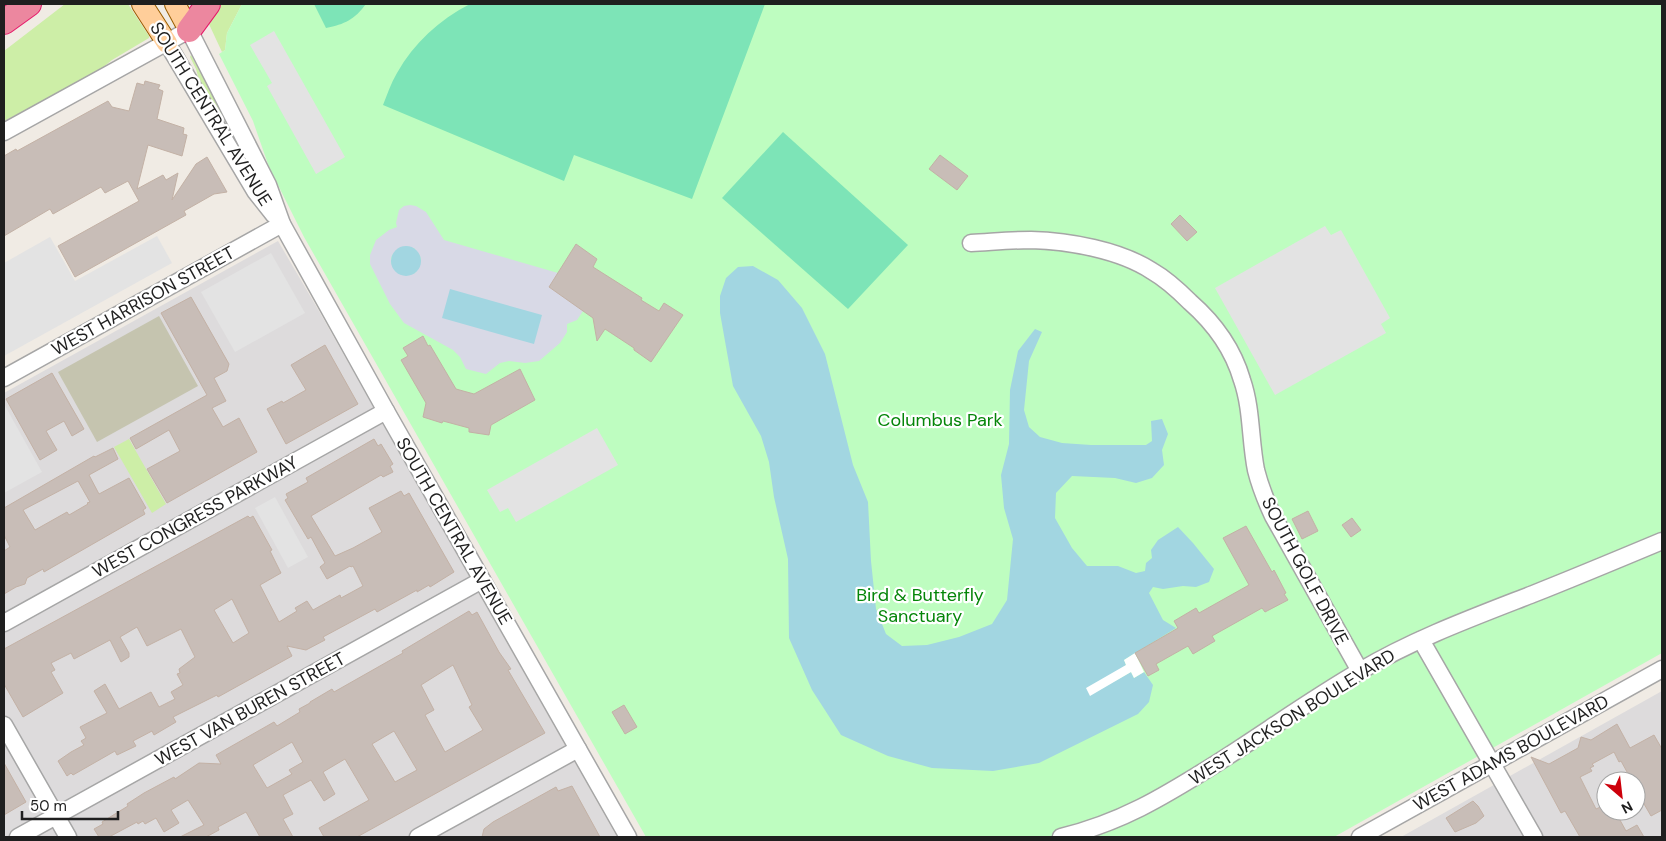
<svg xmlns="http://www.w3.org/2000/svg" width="1666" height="841" font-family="'DM Sans',sans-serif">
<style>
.residential{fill:#dddbdc;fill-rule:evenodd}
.construction{fill:#c5c4af}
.grass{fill:#cdeea7}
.park{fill:#befdc0}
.pitch{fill:#7de4b7}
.parking{fill:#e3e3e3}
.plaza{fill:#d8d9e6;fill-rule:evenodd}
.water{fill:#a2d6e1}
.pier{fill:#fff}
.building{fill:#c8bdb7;stroke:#c3b1a5;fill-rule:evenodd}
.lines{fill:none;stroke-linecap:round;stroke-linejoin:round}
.minor-casing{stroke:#a6a6a6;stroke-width:19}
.major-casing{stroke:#995e00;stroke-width:22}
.highway-casing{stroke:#e6196a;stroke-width:26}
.minor{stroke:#fff;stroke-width:16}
.major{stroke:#ffce9a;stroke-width:20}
.highway{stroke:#ec879f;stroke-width:24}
.labels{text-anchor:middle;stroke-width:4.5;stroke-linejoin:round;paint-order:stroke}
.street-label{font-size:18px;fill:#1f1f1f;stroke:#fff}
.park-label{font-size:18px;fill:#048508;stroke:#fff}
</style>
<rect width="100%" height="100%" fill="#f0ebe4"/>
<g class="residential">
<path d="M278 241 319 311 617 837H4V393Z"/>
<path d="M1662 691V837H1401ZM1606 781H1636V811H1606Z"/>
</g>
<path class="construction" d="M159 316 198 386 97 442 58 372Z"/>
<g class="grass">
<path d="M65 4H128L149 36V38L112 60 101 69 28 109 4 121V51Z"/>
<path d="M216 4H242L227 33 225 50 222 52 208 22Z"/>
<path d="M191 55 223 113 222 116 219 115 199 80 196 69 190 57Z"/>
<path d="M129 439 166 504 152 513 114 447Z"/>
</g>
<path class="park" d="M242 4H1662V653L1334 837H646L304 237 269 167 253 121 219 54 225 50 227 33Z"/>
<g class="pitch">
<path d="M314 4H366C354 20 345 24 326 28Z"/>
<path d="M470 4H765L692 199 574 155 564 181 383 105C387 95 391 83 397 73 414 43 439 20 470 4Z"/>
<path d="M783 132 908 245 848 309 722 198Z"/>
</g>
<g class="parking">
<path d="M274 31 345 157 316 174 267 86 272 83 250 45Z"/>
<path d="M1325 226 1331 235 1341 230 1390 318 1381 324 1386 333 1275 395 1215 288Z"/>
<path d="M157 236 172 263 4 356V263L50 237 75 281Z"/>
<path d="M271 253 305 313 235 352 201 292Z"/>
<path d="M4 404 42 472 4 493Z"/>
<path d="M597 428 618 465 516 522 508 508 500 512 487 490Z"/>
<path d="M275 497 308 557 288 568 255 508Z"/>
</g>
<path class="plaza" d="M410 205 416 206 426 212 444 240 558 273 583 311 577 320 567 324V332L560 343 539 361 525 363 509 361 500 363 486 374 466 369 460 357 453 350 404 323 390 304 370 264V255L376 240 389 230 397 227 396 223 399 210 404 206ZM414 248 420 256 421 260 415 273 405 275 391 263V258L393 254Z"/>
<g class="water">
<circle cx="406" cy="261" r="15"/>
<path d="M753 266 778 280 802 308 825 354 853 465 868 502 871 561 876 609 886 634 902 646 927 645 959 637 992 624 1007 600 1013 539 1004 508 1001 475 1009 444 1010 390 1018 351 1035 329 1042 332 1029 361 1024 410 1029 427 1040 437 1062 443 1091 445H1146L1152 441 1151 421 1162 419 1168 434 1162 450 1164 465 1152 478 1136 483 1115 478 1072 476 1056 493 1055 518 1072 548 1087 566H1118L1136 573 1145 571 1146 563 1152 558 1151 550 1158 540 1178 527 1193 543 1214 569 1209 582 1196 587 1183 586 1163 589 1153 587 1149 593 1163 620 1176 628 1124 660 1126 665 1090 695 1131 672 1134 678 1144 672 1153 685 1149 702 1138 714 1039 763 993 771 932 768 888 756 841 735 812 690 789 638 788 559 774 497 769 462 761 436 733 386 720 313V296L726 278 738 267Z"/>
<path d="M450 289 542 315 534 344 442 318Z"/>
</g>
<path class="pier" d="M1135 653 1144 672 1134 678 1131 672 1090 696 1086 688 1126 665 1124 660Z"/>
<g class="building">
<path d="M145 81 160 85 158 89 163 91 157 119 184 128 183 134 187 135 182 156 148 145 137 189 163 175 166 180 178 173 172 200 196 164 207 157 227 192 214 194 184 211 186 215 75 277 58 246 139 201 128 181 105 193 101 187 53 214 50 209 4 236V156L16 149 17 151 108 101 112 107 129 111 137 83 144 85Z"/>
<path d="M940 155 968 176 957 190 929 169Z"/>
<path d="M1180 215 1197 232 1187 241 1171 224Z"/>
<path d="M576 244 597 259 593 267 642 298 641 300 659 311 664 303 683 315 651 362 634 350V348L605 329 597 341 593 318 549 287Z"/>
<path d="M191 297 229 364 227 371 214 378 226 401 212 408 223 427 239 418 257 452 167 503 147 469 180 451 169 430 136 449 130 438 207 395 161 313Z"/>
<path d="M423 336 428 346 430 345 456 389 474 394 520 369 535 400 491 425 489 435 469 432V428L443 421 442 423 423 417 426 403 401 360 408 356 403 348Z"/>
<path d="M325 345 358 404 286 444 267 409 282 401 283 403 306 390 291 365Z"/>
<path d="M52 373 84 429 72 436 64 421 46 431 57 450 40 460 6 399Z"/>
<path d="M374 439 378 446 381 444 393 464 390 466 393 472 383 477 381 475 311 516 335 556 353 548 382 532 369 508 401 491 404 496 409 493 454 572 430 587 429 585 417 592V590L377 612 375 609 323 637 325 640 306 650 287 646 292 656 218 697 217 695 173 717 176 722 154 735 152 731 133 741 136 746 117 755 115 751 73 775 71 773 67 776 58 761 71 752 84 745 81 741 86 738 80 727 107 713 94 691 105 684 119 709 151 692 159 707 175 699 171 692 183 685 177 674 180 673 179 669 195 657 181 629 147 646 137 627 120 637 129 653V657L121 662 110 640 74 659 71 653 51 663 55 670 51 672 63 693 23 717 4 684V649L248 516 250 518 253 516 272 550 270 551 281 573 260 585 279 622 297 611 295 608 307 601 313 610 340 595 341 598 363 586 353 566 351 567 350 566 327 579 320 567 325 563 311 537 308 539 285 500 288 498 286 494 308 482 306 478ZM232 599 249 633 233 643 214 610Z"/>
<path d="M113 448 118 459 89 475 99 494 129 478 146 508 143 510 145 514 44 572 43 569 27 578 25 584 16 587 4 594V551L10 547 4 535V508L94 456 95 457ZM78 481 90 502 87 503 88 504 69 515 67 512 35 530 23 510Z"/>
<path d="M1308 511 1318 531 1302 539 1292 519Z"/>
<path d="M1352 518 1361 530 1351 537 1342 525Z"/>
<path d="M1246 526 1272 572 1274 570 1286 593 1284 594 1288 600 1265 612 1262 608 1212 636 1215 641 1193 654 1188 646 1156 664 1159 670 1148 676 1135 653 1178 628 1174 621 1196 608 1199 613 1249 585 1223 538Z"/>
<path d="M469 611 472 615 477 612 499 652 511 669 508 670 545 733 357 837H324L319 828 369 800 345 759 323 772 335 794 324 801 311 780 283 795 293 814 283 819 293 837H260L246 812 218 827 219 830 206 837H180L204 825 188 800 171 810 179 823 164 832 156 818 145 824 143 821 138 824 137 822 109 837H99L94 829 103 824 102 822 128 806 127 804 144 793 174 777 175 779 199 763 221 764 216 755 274 722 277 726 300 712 299 709 310 703V702L332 689 334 692 394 658 403 653 402 651ZM453 665 472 705 469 707 483 730 445 752 425 715 434 710 421 685ZM394 731 417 770 395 782 372 744ZM292 742 303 762 289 770 292 774 267 788 253 765Z"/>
<path d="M624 705 637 727 625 734 612 712Z"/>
<path d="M1617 724 1630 748 1654 735 1662 749V810L1651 816 1636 790V781H1632L1621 761 1619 762 1614 752 1592 764 1594 766 1590 768 1592 771 1580 777 1596 809 1605 805 1606 811H1615L1626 831 1637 825 1644 837H1580L1565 811 1561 813 1531 757 1549 764 1578 748 1581 737 1591 740Z"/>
<path d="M4 763 26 802 4 815Z"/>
<path d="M572 786 600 837H482L484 829 493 822 556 787 558 791Z"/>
<path d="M1473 801 1478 806 1484 816 1476 823 1455 832 1446 818Z"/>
</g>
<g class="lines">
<defs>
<g id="minor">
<path d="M167 43 255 191 274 215"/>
<path d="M4 132 189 30 268 185 282 224 386 411 628 837"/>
<path d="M971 243C991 242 1011 240 1031 240 1069 241 1120 250 1152 271 1166 279 1179 291 1190 302 1214 323 1233 349 1242 380 1252 409 1250 440 1256 470 1260 486 1266 501 1273 516L1360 671"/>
<path d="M4 378 282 224"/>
<path d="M4 623 386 411"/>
<path d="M1421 640 1534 837"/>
<path d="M4 725 68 837"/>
<path d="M18 837 482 580"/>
<path d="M418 837 578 749"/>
<path d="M1061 837C1120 823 1163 797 1214 765 1263 734 1310 700 1360 671 1414 639 1474 617 1533 594 1576 577 1619 559 1662 541"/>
<path d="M1360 837 1662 669"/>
</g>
<g id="major">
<path d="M142 4 167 43"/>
<path d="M175 4 189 30"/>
</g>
<g id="highway">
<path d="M4 22 29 4"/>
<path d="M189 30 208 4"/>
</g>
</defs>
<use href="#minor" class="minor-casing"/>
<use href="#major" class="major-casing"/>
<use href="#highway" class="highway-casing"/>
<use href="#minor" class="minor"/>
<use href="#major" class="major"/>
<use href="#highway" class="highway"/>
</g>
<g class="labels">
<g class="street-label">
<text transform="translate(211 114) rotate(58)" y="6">SOUTH CENTRAL AVENUE</text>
<text transform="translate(143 301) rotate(-29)" y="6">WEST HARRISON STREET</text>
<text transform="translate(195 517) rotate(-29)" y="6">WEST CONGRESS PARKWAY</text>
<text transform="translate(454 531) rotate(60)" y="6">SOUTH CENTRAL AVENUE</text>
<text transform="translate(1305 571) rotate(62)" y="6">SOUTH GOLF DRIVE</text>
<text transform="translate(250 709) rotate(-29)" y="6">WEST VAN BUREN STREET</text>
<text transform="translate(1292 717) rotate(-32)" y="6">WEST JACKSON BOULEVARD</text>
<text transform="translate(1511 753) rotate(-29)" y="6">WEST ADAMS BOULEVARD</text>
</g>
<g class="park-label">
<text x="940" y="426">Columbus Park</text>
<text x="920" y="601">Bird &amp; Butterfly<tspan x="920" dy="21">Sanctuary</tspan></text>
</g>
</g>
<rect width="1666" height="841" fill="none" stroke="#1f1f1f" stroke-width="10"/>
<g transform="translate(1621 796) rotate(152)"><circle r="24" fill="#ffffff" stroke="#a5a5a5"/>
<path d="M0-4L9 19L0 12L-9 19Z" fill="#cd000b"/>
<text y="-8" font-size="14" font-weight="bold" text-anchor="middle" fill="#1f1f1f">N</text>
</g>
<path d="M22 811v8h96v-8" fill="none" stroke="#1f1f1f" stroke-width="2.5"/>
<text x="30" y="811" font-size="15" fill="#1f1f1f" stroke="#ffffff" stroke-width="4" paint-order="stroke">50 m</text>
</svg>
